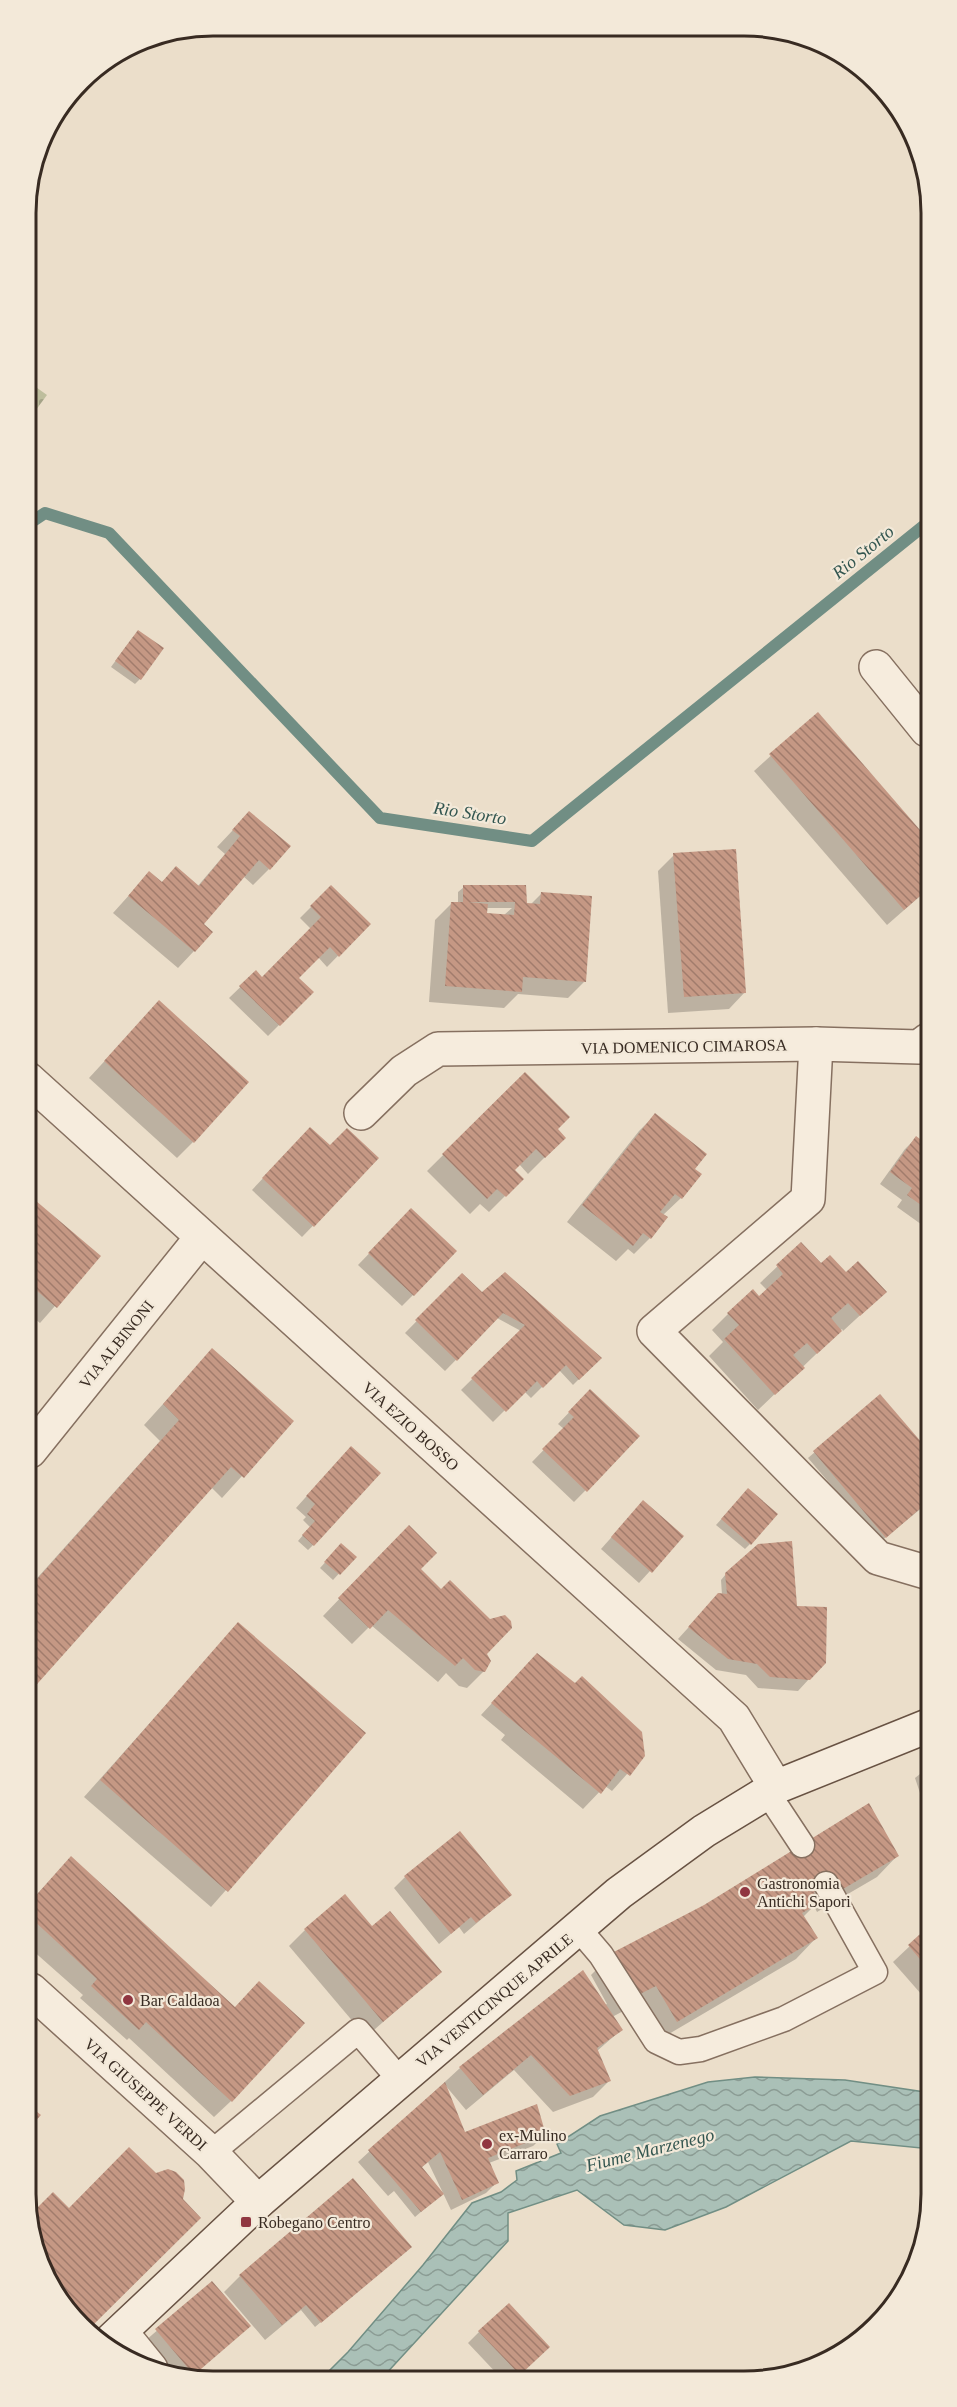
<svg xmlns="http://www.w3.org/2000/svg" width="957" height="2407" font-family="'Times New Roman',serif">
<style>
.cemetery{fill:url(#cemetery-stones)}
.water{fill:url(#water-waves);stroke:#718e84;stroke-width:1.5}
.shadow{fill:#0003;fill-rule:evenodd}
.lines{fill:none;stroke-linecap:round;stroke-linejoin:round}
.stream{stroke:#718e84;stroke-width:12}
.building{fill:url(#building-back-hatch);fill-rule:evenodd}
.service-casing{stroke:#867060;stroke-width:27}
.minor-casing{stroke:#867060;stroke-width:36}
.secondary-casing{stroke:#685243;stroke-width:36}
.service{stroke:#f6ecdd;stroke-width:24}
.minor{stroke:#f6ecdd;stroke-width:33}
.secondary{stroke:#f6ecdd;stroke-width:33}
.poi-dot{fill:#903640;stroke:#f3e9d9;stroke-width:2}
.labels{text-anchor:middle;stroke-width:4.5;stroke-linejoin:round;paint-order:stroke}
.street-label{font-size:16px;fill:#382b22;stroke:#f3e9d9}
.poi-label{font-size:16px;fill:#382b22;stroke:#f3e9d9;text-anchor:start}
.water-label{font-size:18px;font-style:italic;fill:#335650;stroke:#f3e9d9}
.rim{fill:none;stroke:#382b22;stroke-width:3}
</style>
<defs>
<pattern id="cemetery-stones" width="16" height="16" patternUnits="userSpaceOnUse" patternTransform="scale(1.5)"><rect width="16" height="16" fill="#bebe9d"/><path d="M2 7V4a2 2 0 0 1 4 0v3zM10 15v-3a2 2 0 0 1 4 0v3z" fill="#a4a387"/></pattern>
<pattern id="water-waves" width="16" height="10" patternUnits="userSpaceOnUse" patternTransform="scale(1.5)"><rect width="16" height="10" fill="#aac0b7"/><path d="M0 5q4-4 8 0t8 0" fill="none" stroke="#8b9c94"/></pattern>
<pattern id="building-back-hatch" width="6" height="6" patternUnits="userSpaceOnUse" patternTransform="scale(1.5)"><rect width="6" height="6" fill="#c59884"/><path d="M-1 5l2 2M0 0l6 6M5-1l2 2" fill="none" stroke="#a17c6c"/></pattern>
</defs>
<rect width="100%" height="100%" fill="#ebdeca"/>
<path class="cemetery" d="M26 380 47 395 27 422Z"/>
<path class="water" d="M755 2077 845 2080 931 2093V2149L851 2141 726 2207 665 2230 624 2225 577 2190 508 2213V2241L383 2377H323L348 2352 423 2265 472 2203 501 2192 517 2180 516 2171 561 2153 557 2144 600 2116 708 2082Z"/>
<g class="shadow">
<path d="M133 637 140 679 135 684 111 667Z"/>
<path d="M927 689V710L917 698Z"/>
<path d="M817 714 927 840V890L887 925 754 771Z"/>
<path d="M249 813 269 869 253 885 243 876 202 925 194 951 178 968 113 913 149 873 161 883 176 868 197 887 225 854 217 847Z"/>
<path d="M674 855 745 992 729 1009 668 1013 658 871Z"/>
<path d="M331 887 369 924 327 967 318 957 297 978 312 992 268 1036 229 998 256 972 262 979 311 929 300 918Z"/>
<path d="M464 887 525 905H530L541 894 584 982 568 998 518 994 504 1008 429 1002 435 920 452 903 458 904V892ZM486 908H512L504 915 486 914Z"/>
<path d="M159 1002 193 1142 177 1158 89 1078Z"/>
<path d="M525 1074 556 1129 564 1138 528 1174 519 1164 513 1170 522 1179 489 1212 480 1204 470 1214 427 1171Z"/>
<path d="M655 1115 693 1169 681 1198 663 1215 650 1238 634 1254 628 1249 616 1261 567 1222 639 1131Z"/>
<path d="M916 1138 928 1147V1239L920 1233 925 1227 897 1207 902 1200 880 1184 905 1149Z"/>
<path d="M299 1140 362 1175 302 1237 252 1190Z"/>
<path d="M29 1197 99 1256 40 1323 29 1314Z"/>
<path d="M411 1210 413 1295 402 1306 358 1265Z"/>
<path d="M801 1244 868 1308 843 1331 842 1329 758 1410 709 1356 723 1342 712 1330 728 1314 759 1298 767 1290 760 1283Z"/>
<path d="M462 1275 482 1294 600 1358 573 1385 559 1370 531 1398 524 1391 493 1422 461 1390 521 1331 497 1318 445 1371 405 1333Z"/>
<path d="M212 1350 292 1421 222 1498 211 1487 30 1690V1586L160 1441 144 1425Z"/>
<path d="M880 1396 929 1454V1502L880 1542 808 1458Z"/>
<path d="M579 1402 638 1437 574 1502 532 1462 564 1429 558 1424Z"/>
<path d="M340 1459 313 1545 308 1550 298 1541 310 1527 303 1520 306 1517 296 1508Z"/>
<path d="M743 1495 750 1544 745 1549 716 1525Z"/>
<path d="M643 1502 682 1536 639 1583 601 1549Z"/>
<path d="M393 1543 419 1569 485 1653 484 1671 467 1688 459 1686 446 1673 438 1682 371 1625 352 1644 323 1616Z"/>
<path d="M341 1545 354 1557 333 1580 320 1568Z"/>
<path d="M726 1574 796 1607 809 1679 798 1691 758 1688 746 1675 716 1670 678 1639 707 1607 722 1595 721 1580Z"/>
<path d="M238 1624 364 1734 211 1907 84 1797Z"/>
<path d="M526 1666 643 1756 612 1791 605 1786 583 1809 501 1740 505 1735 481 1715Z"/>
<path d="M930 1766V1810L926 1811 915 1778Z"/>
<path d="M897 1856 877 1877 817 1912 814 1906 803 1917 816 1938 796 1959 657 2041 635 2005 612 2017 621 2030 597 2051 609 2081 593 2097 553 2112 514 2070 466 2110 445 2085 464 2134 545 2135 533 2146 489 2163 497 2182 486 2193 451 2210 443 2193 415 2217 394 2191 388 2196 358 2162 460 2068 607 2004 591 1975 611 1955ZM428 2162 443 2193 421 2168Z"/>
<path d="M55 1875 234 2008 231 2101 214 2117 129 2038 127 2040 80 1998 83 1995 31 1949V1901Z"/>
<path d="M405 1877 510 1895 464 1934 459 1927 439 1944 394 1888Z"/>
<path d="M930 1927 931 2002 929 2003 893 1962Z"/>
<path d="M372 1928 440 1972 366 2037 289 1946 305 1930Z"/>
<path d="M53 2194 69 2210 181 2200 199 2218 86 2330 81 2327 32 2242V2215Z"/>
<path d="M404 2252 315 2327 301 2310 265 2340 224 2292 240 2276Z"/>
<path d="M212 2283 249 2326 190 2378 175 2377 145 2341Z"/>
<path d="M479 2332 536 2359 517 2376 500 2377 468 2343Z"/>
</g>
<g class="lines">
<path class="stream" d="M27 525 45 513 109 533 380 818 532 841 926 524"/>
</g>
<g class="building">
<path d="M138 630 164 648 141 680 115 661Z"/>
<path d="M818 712 927 838V890L904 910 769 754Z"/>
<path d="M249 811 291 846 270 870 259 860 204 924 213 932 195 952 128 896 149 871 162 882 176 866 199 886 240 836 232 830Z"/>
<path d="M736 849 746 993 684 997 673 853Z"/>
<path d="M331 885 371 924 339 957 330 947 299 978 314 992 280 1026 239 986 256 970 262 977 321 917 310 906Z"/>
<path d="M463 885H526L527 903 540 904 541 892 592 896 586 982 523 977 522 992 445 986 451 902H463ZM468 902H515L514 915 487 913 488 904Z"/>
<path d="M159 1000 249 1082 194 1143 104 1061Z"/>
<path d="M525 1072 570 1117 558 1129 566 1138 545 1158 536 1149 515 1170 524 1179 506 1197 497 1189 487 1199 442 1154Z"/>
<path d="M655 1113 707 1154 695 1169 702 1174 682 1199 675 1194 660 1212 668 1217 651 1239 643 1233 633 1246 582 1205Z"/>
<path d="M310 1127 330 1145 347 1128 379 1158 314 1227 262 1178Z"/>
<path d="M916 1136 928 1145V1210L907 1195 912 1188 890 1172Z"/>
<path d="M29 1195 101 1256 57 1308 29 1284Z"/>
<path d="M411 1208 457 1251 414 1296 368 1253Z"/>
<path d="M801 1242 821 1263 830 1255 846 1272 858 1261 887 1292 860 1316 848 1303 831 1318 842 1331 817 1354 807 1343 793 1355 805 1368 775 1395 724 1339 739 1325 727 1313 753 1289 759 1296 783 1274 776 1265Z"/>
<path d="M505 1272 602 1358 579 1380 566 1365 543 1388 537 1381 506 1412 471 1378 525 1325 503 1313 457 1361 415 1320 462 1273 482 1292Z"/>
<path d="M212 1348 294 1421 244 1478 231 1467 30 1692V1587L179 1420 163 1404Z"/>
<path d="M590 1389 640 1436 587 1492 542 1449 574 1417 568 1412Z"/>
<path d="M880 1394 929 1451V1501L886 1538 813 1451Z"/>
<path d="M351 1446 381 1473 314 1546 302 1535 315 1521 307 1514 315 1504 306 1496Z"/>
<path d="M748 1488 778 1514 751 1545 721 1519Z"/>
<path d="M643 1500 684 1536 652 1573 611 1537Z"/>
<path d="M409 1525 437 1553 421 1569 441 1589 450 1580 490 1619 505 1615 511 1621 512 1628 487 1654 491 1661 485 1672 475 1670 463 1658 455 1666 388 1610 370 1629 338 1598Z"/>
<path d="M792 1541 797 1606 827 1607 826 1663 810 1680 770 1677 757 1664 728 1659 688 1627 718 1593 727 1594 725 1573 758 1544Z"/>
<path d="M341 1543 357 1557 340 1575 324 1562Z"/>
<path d="M238 1622 366 1733 228 1892 100 1780Z"/>
<path d="M537 1653 575 1683 582 1676 642 1732 645 1756 630 1776 620 1769 601 1794 491 1703Z"/>
<path d="M869 1803 899 1856 838 1892 831 1880 814 1892 818 1904 802 1913 818 1938 677 2022 656 1986 634 1997 610 1954 704 1905Z"/>
<path d="M460 1831 512 1895 476 1923 471 1917 451 1934 404 1876Z"/>
<path d="M71 1856 235 2007 259 1981 305 2023 232 2102 146 2022 139 2030 91 1986 97 1979 31 1918V1901Z"/>
<path d="M345 1894 372 1926 390 1911 442 1972 383 2022 304 1929Z"/>
<path d="M930 1925V1971L908 1945Z"/>
<path d="M583 1970 623 2030 597 2048 611 2081 570 2096 531 2055 483 2095 459 2067Z"/>
<path d="M445 2082 465 2132 537 2104 546 2135 488 2158 499 2183 462 2200 440 2152 422 2167 444 2194 421 2212 368 2150Z"/>
<path d="M31 2107 41 2115 31 2126Z"/>
<path d="M129 2147 156 2173 168 2169 176 2172 184 2180 185 2189 183 2199 201 2218 87 2331 81 2327 35 2247 38 2243 32 2237V2213L53 2192 69 2208Z"/>
<path d="M353 2178 412 2247 321 2323 306 2305 282 2325 239 2275Z"/>
<path d="M212 2281 251 2326 194 2375 155 2329Z"/>
<path d="M509 2303 550 2347 520 2375 478 2331Z"/>
</g>
<g class="lines">
<defs>
<g id="service">
<path d="M767 1792 802 1845"/>
<path d="M578 1928 601 1955 656 2041 679 2052 701 2049 784 2019 875 1972 826 1884"/>
<path d="M211 2153 358 2031 400 2080"/>
</g>
<g id="minor">
<path d="M876 667 927 730"/>
<path d="M816 1044 808 1199 654 1331 878 1558 929 1573"/>
<path d="M28 1079 734 1718 776 1787"/>
<path d="M361 1113 404 1071 438 1049 816 1044 919 1047 928 1040"/>
<path d="M30 1451 202 1237"/>
<path d="M31 1990 211 2153 258 2202"/>
<path d="M121 2332 151 2369"/>
</g>
<path id="secondary" d="M106 2345 258 2202 619 1893 704 1831 776 1787 930 1725"/>
</defs>
<use href="#service" class="service-casing"/>
<use href="#minor" class="minor-casing"/>
<use href="#secondary" class="secondary-casing"/>
<use href="#service" class="service"/>
<use href="#minor" class="minor"/>
<use href="#secondary" class="secondary"/>
</g>
<g class="poi-dot">
<circle cx="745" cy="1892" r="6"/>
<circle cx="128" cy="2000" r="6"/>
<circle cx="487" cy="2144" r="6"/>
<rect x="240" y="2216" width="12" height="12" rx="3"/>
</g>
<g class="labels">
<g class="street-label">
<text transform="translate(684 1046) rotate(-1)" y="6">VIA DOMENICO CIMAROSA</text>
<text transform="translate(116 1344) rotate(-51)" y="6">VIA ALBINONI</text>
<text transform="translate(411 1426) rotate(42)" y="6">VIA EZIO BOSSO</text>
<text transform="translate(494 2000) rotate(-40)" y="6">VIA VENTICINQUE APRILE</text>
<text transform="translate(146 2094) rotate(42)" y="6">VIA GIUSEPPE VERDI</text>
</g>
<g class="poi-label">
<text x="757" y="1889">Gastronomia<tspan x="757" dy="18">Antichi Sapori</tspan></text>
<text x="140" y="2006">Bar Caldaoa</text>
<text x="499" y="2141">ex-Mulino<tspan x="499" dy="18">Carraro</tspan></text>
<text x="258" y="2228">Robegano Centro</text>
</g>
<g class="water-label">
<text transform="translate(863 552) rotate(-39)" y="6">Rio Storto</text>
<text transform="translate(470 813) rotate(9)" y="6">Rio Storto</text>
<text transform="translate(650 2150) rotate(-14)" y="6">Fiume Marzenego</text>
</g>
</g>
<path d="M0 0H957V2407H0ZM213 36H744A177 177 0 0 1 921 213V2194A177 177 0 0 1 744 2371H213A177 177 0 0 1 36 2194V213A177 177 0 0 1 213 36Z" fill="#f3e9d9" fill-rule="evenodd"/>
<path class="rim" d="M213 36H744A177 177 0 0 1 921 213V2194A177 177 0 0 1 744 2371H213A177 177 0 0 1 36 2194V213A177 177 0 0 1 213 36Z"/>
</svg>
